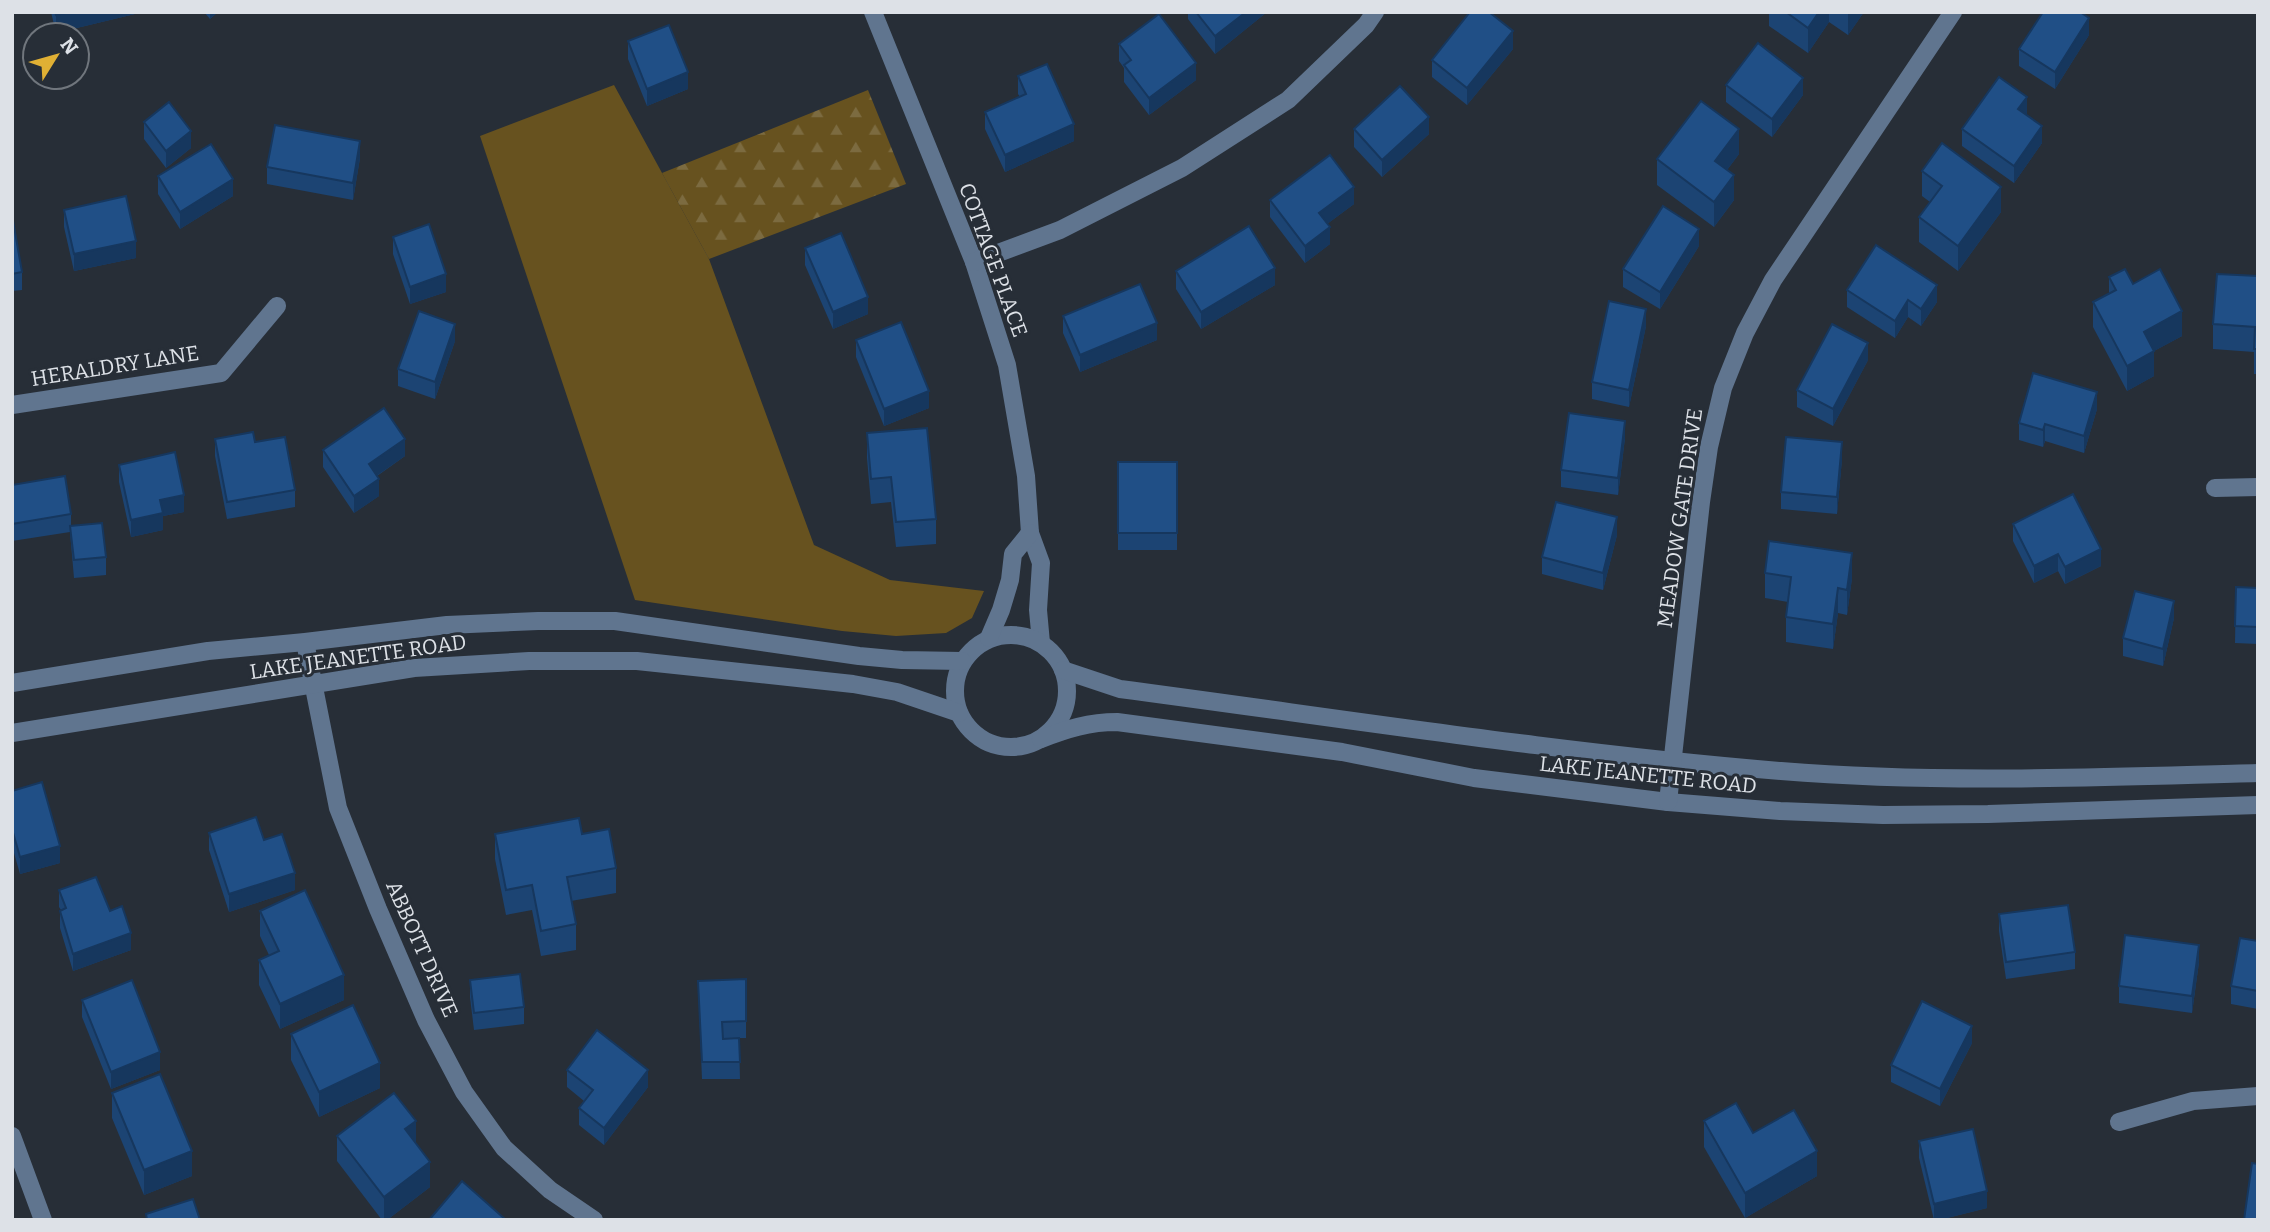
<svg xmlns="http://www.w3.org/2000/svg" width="2270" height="1232" font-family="Bitter,serif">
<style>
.green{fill:#67521f}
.forest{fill:url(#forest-firs)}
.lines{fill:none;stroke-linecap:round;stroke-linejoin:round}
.minor{stroke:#60758f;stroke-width:18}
.wall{fill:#1c4473}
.shaded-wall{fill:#16375e}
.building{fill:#204f86;stroke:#16375e;stroke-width:2}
.labels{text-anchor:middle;stroke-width:6;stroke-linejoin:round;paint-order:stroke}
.street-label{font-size:21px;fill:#dde1e7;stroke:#272e37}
</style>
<defs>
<pattern id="forest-firs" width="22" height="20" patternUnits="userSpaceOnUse" patternTransform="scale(1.75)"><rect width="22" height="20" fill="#67521f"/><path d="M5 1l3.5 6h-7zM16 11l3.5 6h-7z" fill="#7c6b40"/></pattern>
</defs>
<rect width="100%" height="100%" fill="#272e37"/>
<path class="green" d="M614 85 709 259 814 545 890 580 984 591 972 618 946 633 896 636 842 631 635 600 480 136Z"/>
<path class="forest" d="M868 90 906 184 709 259 662 173Z"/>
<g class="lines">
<g class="minor">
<path d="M873 12 974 262 1007 365 1026 476 1030 533 1041 563 1038 610 1041 643"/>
<path d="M974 262 1060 230 1182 168 1288 100 1366 25 1375 12"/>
<path d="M12 405 221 373 277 306"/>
<path d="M2215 488 2258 487"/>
<circle cx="1011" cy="691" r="56"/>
<path d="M989 638 1001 610 1010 580 1013 554 1030 533"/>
<path d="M305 642 338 808 378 909 426 1020 464 1092 504 1148 550 1190 594 1220"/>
<path d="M1063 670 1120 689C1340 718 1560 753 1781 771 1940 784 2099 777 2258 773"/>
<path d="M12 683 208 651 305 642 447 625 538 621H615L859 656 902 660 962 661"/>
<path d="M12 733 414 668 529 661H637L853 684 897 692 959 713"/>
<path d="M1041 739C1067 729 1089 722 1117 722L1342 752 1474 778 1668 802 1780 811 1883 815 1988 814 2258 805"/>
<path d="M1668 802 1701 502 1709 447 1723 388 1745 333 1773 280 1953 12"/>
<path d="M2119 1122 2193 1101 2258 1096"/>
<path d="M12 1136 43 1220"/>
</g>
</g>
<g class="wall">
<path d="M51 12H139V13L56 33Z"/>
<path d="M204 12H218L210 19Z"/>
<path d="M1188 12H1267L1215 54 1188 19Z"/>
<path d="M1769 12H1864L1848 35 1829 22 1808 53 1769 26Z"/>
<path d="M2089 35 2055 89 2019 66V49Z"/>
<path d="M628 41 688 89 647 106 628 59Z"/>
<path d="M1119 44 1196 80 1149 115 1124 82V68L1119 61Z"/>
<path d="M1513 49 1467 105 1432 77V60Z"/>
<path d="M1018 76 1074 141 1005 172 985 129V112L1020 97 1018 94Z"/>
<path d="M1726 85 1803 95 1772 137 1726 102Z"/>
<path d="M2027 114 2026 115 2042 143 2014 183 1962 146V129Z"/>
<path d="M144 122 191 148 166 168 144 139Z"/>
<path d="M1354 129 1429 134 1382 177 1354 147Z"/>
<path d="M1739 154 1727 170 1734 200 1714 227 1657 185V159Z"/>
<path d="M360 158 353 200 267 184V167Z"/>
<path d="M1922 171 2001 212 1958 271 1919 242V217L1930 202 1922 196Z"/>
<path d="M158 176 233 196 180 229 158 194Z"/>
<path d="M1270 200 1354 204 1327 224 1330 244 1305 263 1270 217Z"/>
<path d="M64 210 136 258 74 271 64 227Z"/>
<path d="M12 215 22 272V290L12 291Z"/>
<path d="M393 237 446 292 410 304 393 254Z"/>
<path d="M1699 246 1660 309 1623 287V269Z"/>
<path d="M805 248 868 314 833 329 805 265Z"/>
<path d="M1176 271 1275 285 1201 329 1176 289Z"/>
<path d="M2258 276V374H2254V352L2213 349V324Z"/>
<path d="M2109 277 2133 284 2182 336 2154 351V376L2127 391 2093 327V302L2109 293Z"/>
<path d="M1847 290 1937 302 1921 326 1908 317 1895 338 1847 307Z"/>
<path d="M1063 316 1157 340 1080 372 1063 333Z"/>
<path d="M1646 326 1629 407 1592 399V382Z"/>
<path d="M856 340 929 408 884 426 856 357Z"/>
<path d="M455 341 435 399 398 386V369Z"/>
<path d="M1868 360 1833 426 1797 407V390Z"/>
<path d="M2097 409 2084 453 2045 441 2043 447 2019 440V423Z"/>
<path d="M867 433 936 519V544L896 547 891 502 871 504 867 458Z"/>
<path d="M1625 438 1618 495 1561 487V470Z"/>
<path d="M215 439 255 442 295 490V507L227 519 215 456Z"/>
<path d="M323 450 405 456 377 476 379 496 354 513 323 467Z"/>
<path d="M1842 459 1837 514 1781 509V492Z"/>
<rect x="1118" y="462" width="59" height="88"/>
<path d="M119 465 184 512 163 516V530L131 537 119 482Z"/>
<path d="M12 485 71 514V526L106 557V575L74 578 70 532 12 541Z"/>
<path d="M2013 524 2101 566 2065 584 2058 571 2034 583 2013 541Z"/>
<path d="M1617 535 1603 590 1542 574V557Z"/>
<path d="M1765 573 1852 578 1847 615 1838 613 1833 649 1786 642V617L1788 602 1765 598Z"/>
<path d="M2236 587 2258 588V644L2235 643Z"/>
<path d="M2174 618 2163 666 2123 656V638Z"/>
<path d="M12 791 60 863 20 874 12 846Z"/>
<path d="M209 833 264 840 295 890 229 912 209 850Z"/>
<path d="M495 834H582L616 868V893L571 901 576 924V950L541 956 532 910 506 915 495 859Z"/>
<path d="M59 890 110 911 131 950 73 971 60 928V911L61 910 59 907Z"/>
<path d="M260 911 344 1000 280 1029 259 985V960L269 955 260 936Z"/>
<path d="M1999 914 2075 952V969L2006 979 1999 931Z"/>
<path d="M2258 941V1009L2231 1004V986Z"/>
<path d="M2199 962 2192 1013 2119 1003V986Z"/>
<path d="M746 979V1038H739L740 1079H702L698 981Z"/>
<path d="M470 980 524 1007V1024L474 1030 470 997Z"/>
<path d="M82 1000 160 1070 111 1089 82 1017Z"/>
<path d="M291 1034 380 1088 319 1117 291 1060Z"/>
<path d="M1972 1043 1940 1106 1891 1082V1065Z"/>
<path d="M567 1070 648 1087 604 1145 579 1125V1108L584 1101 567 1087Z"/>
<path d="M112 1093 192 1176 144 1195 112 1118Z"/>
<path d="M1704 1121 1817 1176 1745 1218 1704 1147Z"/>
<path d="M337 1136 416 1143 430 1187 387 1220H382L337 1161Z"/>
<path d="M1919 1141 1987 1208 1939 1220H1934L1919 1158Z"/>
</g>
<g class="shaded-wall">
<path d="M69 12H139V13L56 33V15Z"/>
<path d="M210 12H218L210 19Z"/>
<path d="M1246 12H1267L1215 54V36Z"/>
<path d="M1819 12H1829V22L1808 53V28Z"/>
<path d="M1848 12H1864L1848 35Z"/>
<path d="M2089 18V35L2055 89V72Z"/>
<path d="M1513 31V49L1467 105V88Z"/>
<path d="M1196 63V80L1149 115V98Z"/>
<path d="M688 72V89L647 106V89Z"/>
<path d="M1803 78V95L1772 137V119Z"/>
<path d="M2027 97V114L2018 126V109Z"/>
<path d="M1429 117V134L1382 177V160Z"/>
<path d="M1074 124V141L1005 172V155Z"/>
<path d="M2042 126V143L2014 183V166Z"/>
<path d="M1739 129V154L1715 186V161Z"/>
<path d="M191 131V148L166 168V151Z"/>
<path d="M360 141V158L353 200V183Z"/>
<path d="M1734 175V200L1714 227V202Z"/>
<path d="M233 179V196L180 229V212Z"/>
<path d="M1354 187V204L1319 230V213Z"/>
<path d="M2001 187V212L1958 271V246Z"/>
<path d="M1330 227V244L1305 263V246Z"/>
<path d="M1699 229V246L1660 309V292Z"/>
<path d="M136 241V258L74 271V254Z"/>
<path d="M1275 268V285L1201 329V312Z"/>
<path d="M446 274V292L410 304V287Z"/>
<path d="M1937 285V302L1921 326V309Z"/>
<path d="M868 297V314L833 329V312Z"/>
<path d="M1908 300V317L1895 338V321Z"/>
<path d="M1646 309V326L1629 407V390Z"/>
<path d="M2182 311V336L2154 351V376L2127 391V366L2144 332Z"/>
<path d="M1157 323V340L1080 372V355Z"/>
<path d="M455 324V341L435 399V382Z"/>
<path d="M1868 343V360L1833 426V409Z"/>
<path d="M929 391V408L884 426V409Z"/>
<path d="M2097 392V409L2084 453V436Z"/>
<path d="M1625 421V438L1618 495V478Z"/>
<path d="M2045 424V441L2043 447V430Z"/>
<path d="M405 439V456L369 481V464Z"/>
<path d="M1842 442V459L1837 514V497Z"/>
<path d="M379 479V496L354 513V496Z"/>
<path d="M184 495V512L163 516V530L131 537V520L160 500Z"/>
<path d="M1617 517V535L1603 590V573Z"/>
<path d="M2101 549V566L2065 584V567Z"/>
<path d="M1852 553V578L1847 615V590Z"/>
<path d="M2058 554V571L2034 583V566Z"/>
<path d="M1838 588V613L1833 649V624Z"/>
<path d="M2174 601V618L2163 666V649Z"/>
<path d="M60 846V863L20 874V857Z"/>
<path d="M295 873V890L229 912V894Z"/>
<path d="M131 933V950L73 971V954Z"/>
<path d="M2199 945V962L2192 1013V996Z"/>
<path d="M344 975V1000L280 1029V1004Z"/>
<path d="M1972 1026V1043L1940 1106V1089Z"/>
<path d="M160 1052V1070L111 1089V1072Z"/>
<path d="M380 1063V1088L319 1117V1092Z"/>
<path d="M648 1070V1087L604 1145V1128Z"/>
<path d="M416 1121V1146L405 1129Z"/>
<path d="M192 1151V1176L144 1195V1170Z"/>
<path d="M1817 1151V1176L1745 1218V1193Z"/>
<path d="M430 1162V1187L387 1220H384V1197Z"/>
<path d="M1987 1191V1208L1939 1220H1934V1204Z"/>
</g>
<g class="building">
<path d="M55 12H69L56 15Z"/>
<path d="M1196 12H1246L1215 36Z"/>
<path d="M1470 12H1489L1513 31 1467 88 1432 60Z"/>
<path d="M1786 12H1819L1808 28Z"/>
<path d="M2043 12H2080L2089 18 2055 72 2019 49Z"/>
<path d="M1159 14 1196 63 1149 98 1124 65 1131 60 1119 44Z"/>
<path d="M669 25 688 72 647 89 628 41Z"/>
<path d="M1758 43 1803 78 1772 119 1726 85Z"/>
<path d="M1047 64 1074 124 1005 155 985 112 1026 94 1018 76Z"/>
<path d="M1999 77 2027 97 2018 109 2042 126 2014 166 1962 129Z"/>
<path d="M1400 86 1429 117 1382 160 1354 129Z"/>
<path d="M1701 101 1739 129 1715 161 1734 175 1714 202 1657 159Z"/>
<path d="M169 102 191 131 166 151 144 122Z"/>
<path d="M275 125 360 141 353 183 267 167Z"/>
<path d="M1942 143 2001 187 1958 246 1919 217 1942 186 1922 171Z"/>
<path d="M211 144 233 179 180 212 158 176Z"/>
<path d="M1330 155 1354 187 1319 213 1330 227 1305 246 1270 200Z"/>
<path d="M126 196 136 241 74 254 64 210Z"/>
<path d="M1663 206 1699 229 1660 292 1623 269Z"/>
<path d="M12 215 22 272 12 274Z"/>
<path d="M429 224 446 274 410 287 393 237Z"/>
<path d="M1249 226 1275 268 1201 312 1176 271Z"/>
<path d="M841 233 868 297 833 312 805 248Z"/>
<path d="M1876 245 1937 285 1921 309 1908 300 1895 321 1847 290Z"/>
<path d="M2125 269 2133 284 2160 269 2182 311 2144 332 2154 351 2127 366 2093 302 2116 290 2109 277Z"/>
<path d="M2217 274 2258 276V349H2254L2255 327 2213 324Z"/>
<path d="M1140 284 1157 323 1080 355 1063 316Z"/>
<path d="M1609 301 1646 309 1629 390 1592 382Z"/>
<path d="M419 311 455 324 435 382 398 369Z"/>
<path d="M901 322 929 391 884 409 856 340Z"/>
<path d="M1832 324 1868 343 1833 409 1797 390Z"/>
<path d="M2033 373 2097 392 2084 436 2045 424 2043 430 2019 423Z"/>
<path d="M384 408 405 439 369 464 379 479 354 496 323 450Z"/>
<path d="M1569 413 1625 421 1618 478 1561 470Z"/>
<path d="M927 428 936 519 896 522 891 477 871 479 867 433Z"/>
<path d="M253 432 255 442 285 437 295 490 227 502 215 439Z"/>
<path d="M1786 437 1842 442 1837 497 1781 492Z"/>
<path d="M175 452 184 495 160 500 163 513 131 520 119 465Z"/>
<rect x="1118" y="462" width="59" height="71"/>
<path d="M65 476 71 514 12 524V485Z"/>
<path d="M2073 494 2101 549 2065 567 2058 554 2034 566 2013 524Z"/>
<path d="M1556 502 1617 517 1603 573 1542 557Z"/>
<path d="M102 523 106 557 74 560 70 526Z"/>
<path d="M1769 541 1852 553 1847 590 1838 588 1833 624 1786 617 1791 577 1765 573Z"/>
<path d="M2236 587 2258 588V627L2235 626Z"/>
<path d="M2135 591 2174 601 2163 649 2123 638Z"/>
<path d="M42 782 60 846 20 857 12 829V791Z"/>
<path d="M256 817 264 840 282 834 295 873 229 894 209 833Z"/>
<path d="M579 818 582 834 609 829 616 868 567 877 576 924 541 931 532 885 506 890 495 834Z"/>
<path d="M96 877 110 911 122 906 131 933 73 954 60 911 66 908 59 890Z"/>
<path d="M305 890 344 975 280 1004 259 960 279 951 260 911Z"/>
<path d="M2068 905 2075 952 2006 962 1999 914Z"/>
<path d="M2125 935 2199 945 2192 996 2119 986Z"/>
<path d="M2240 938 2258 941V991L2231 986Z"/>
<path d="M520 974 524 1007 474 1013 470 980Z"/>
<path d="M746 979V1021L722 1022 723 1039 739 1038 740 1062H702L698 981Z"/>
<path d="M132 980 160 1052 111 1072 82 1000Z"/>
<path d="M1922 1001 1972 1026 1940 1089 1891 1065Z"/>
<path d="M353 1005 380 1063 319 1092 291 1034Z"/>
<path d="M597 1030 648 1070 604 1128 579 1108 593 1090 567 1070Z"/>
<path d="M160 1074 192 1151 144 1170 112 1093Z"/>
<path d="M394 1093 416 1121 405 1129 430 1162 384 1197 337 1136Z"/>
<path d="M1736 1103 1753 1133 1794 1110 1817 1151 1745 1193 1704 1121Z"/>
<path d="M1973 1129 1987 1191 1934 1204 1919 1141Z"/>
<path d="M2252 1163 2258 1164V1220H2244Z"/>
<path d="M462 1181 506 1220H429Z"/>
<path d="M193 1199 200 1220H147L146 1214Z"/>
</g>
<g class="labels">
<g class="street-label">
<text transform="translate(993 260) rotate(70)" y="7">COTTAGE PLACE</text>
<text transform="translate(115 366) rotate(-9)" y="7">HERALDRY LANE</text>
<text transform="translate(1680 518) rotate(-82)" y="7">MEADOW GATE DRIVE</text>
<text transform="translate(358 657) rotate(-8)" y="7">LAKE JEANETTE ROAD</text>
<text transform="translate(1648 775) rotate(6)" y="7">LAKE JEANETTE ROAD</text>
<text transform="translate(422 949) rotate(66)" y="7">ABBOTT DRIVE</text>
</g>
</g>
<rect width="2270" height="1232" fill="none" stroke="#dde1e7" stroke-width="28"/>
<g transform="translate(56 56) rotate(53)"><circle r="33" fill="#272e37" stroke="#70767d" stroke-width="2"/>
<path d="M0-5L12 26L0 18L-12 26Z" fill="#e0b034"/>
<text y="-10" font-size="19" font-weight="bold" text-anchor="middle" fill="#dde1e7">N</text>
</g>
</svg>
